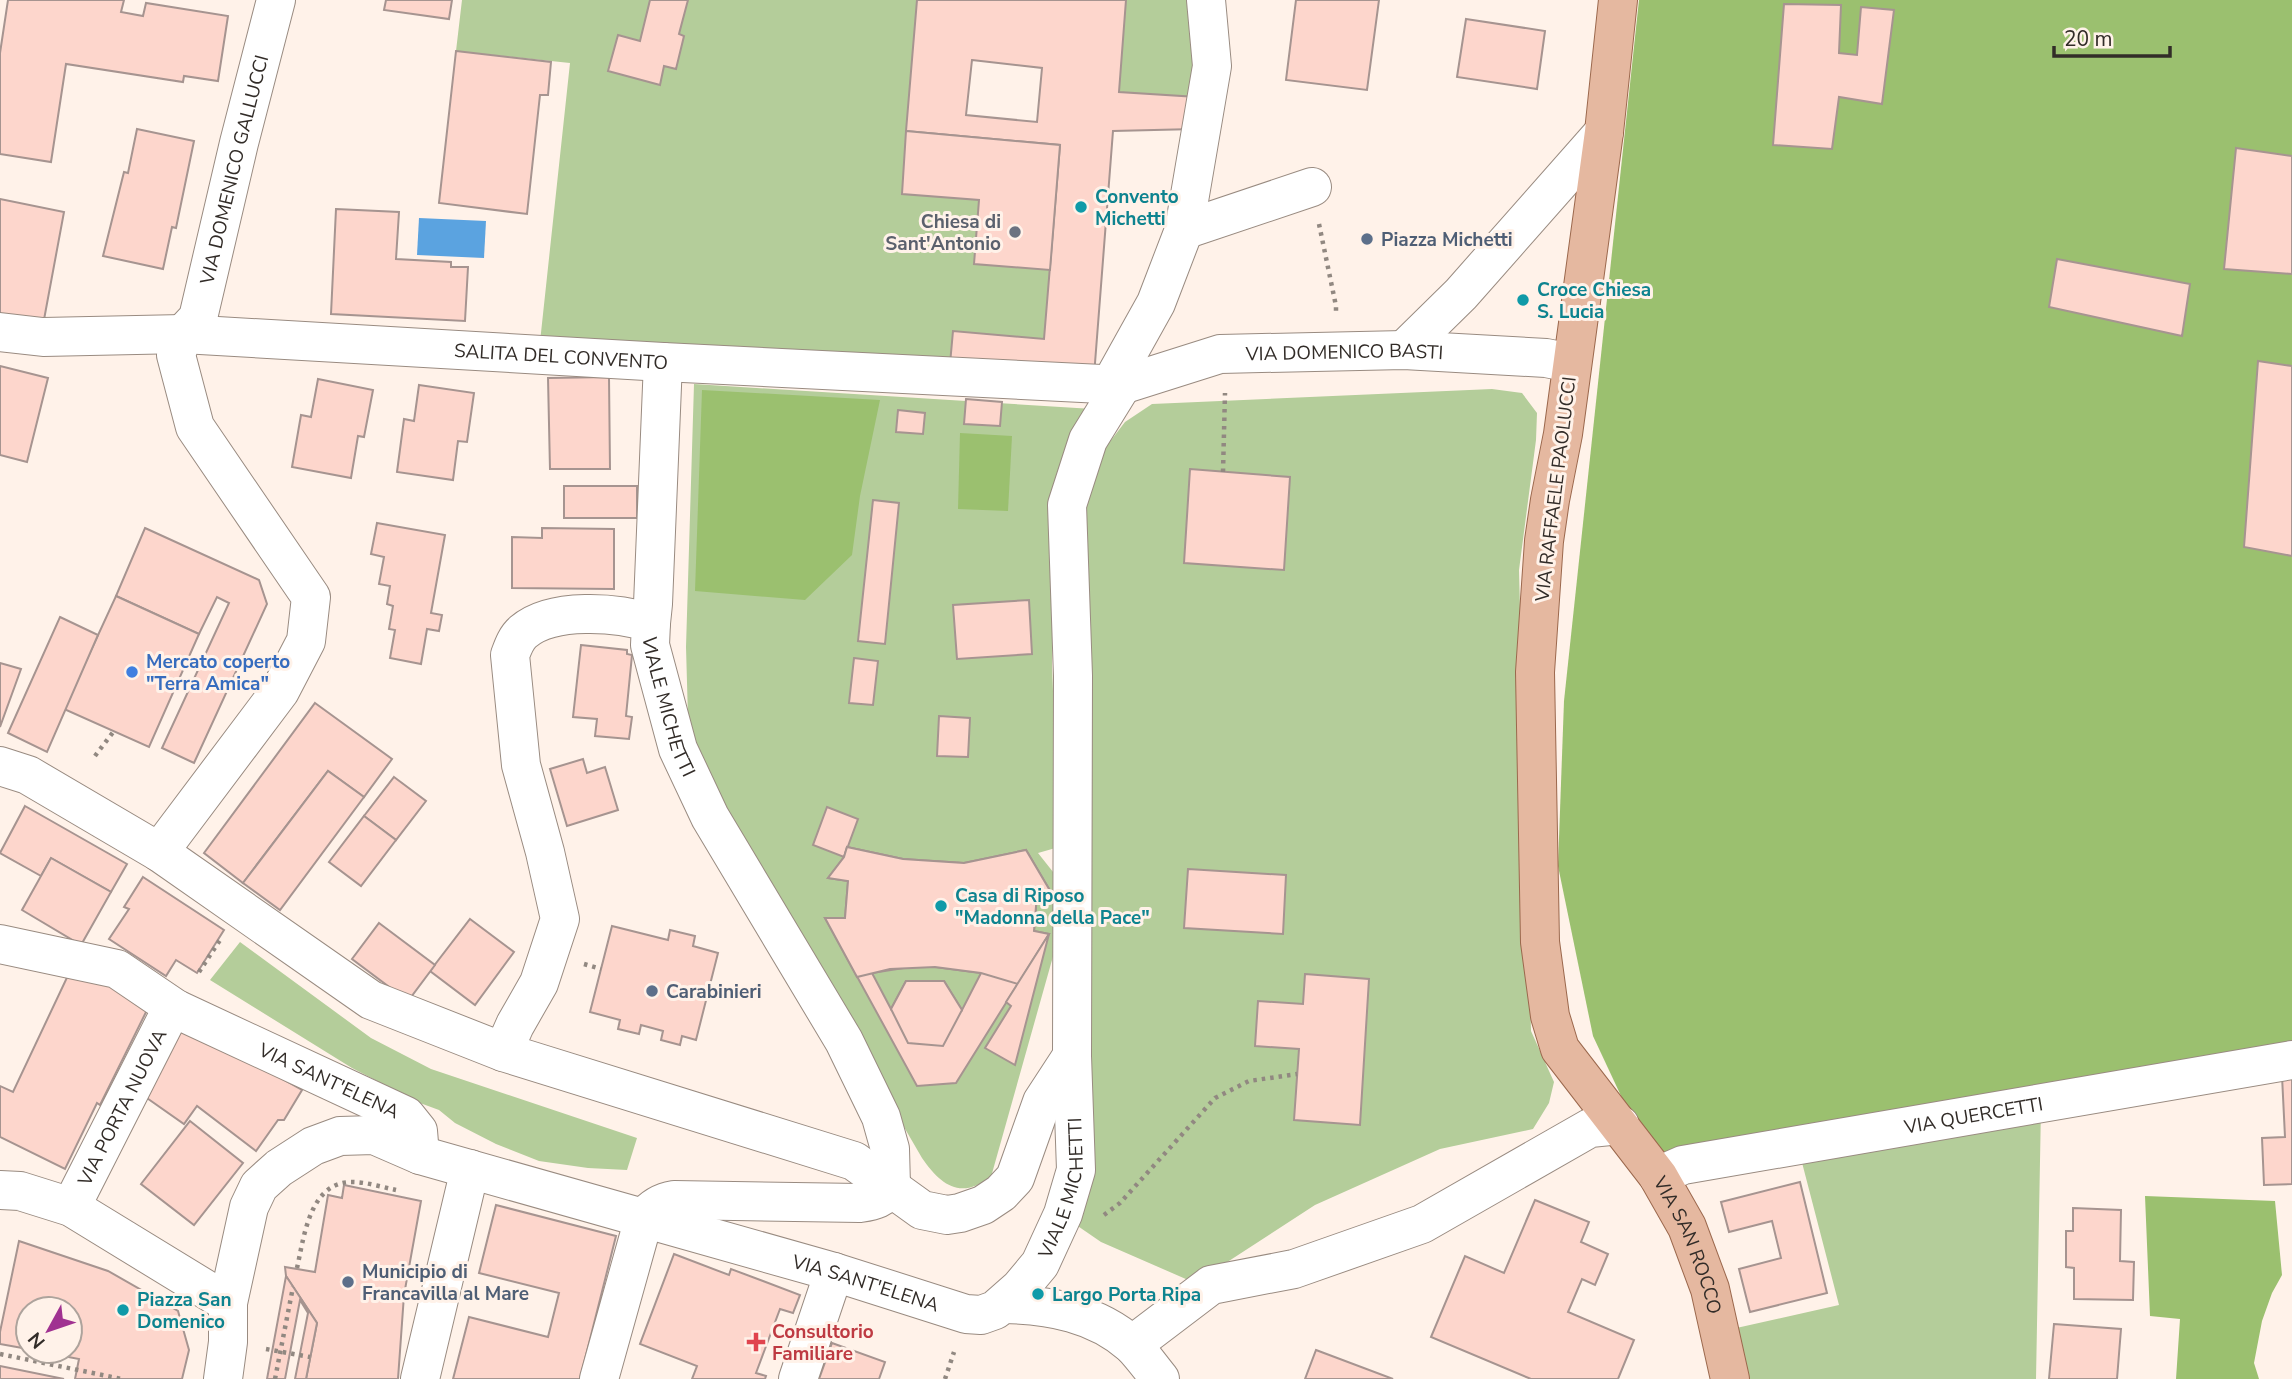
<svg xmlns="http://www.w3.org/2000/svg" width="2292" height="1379" font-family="'Nunito Sans',sans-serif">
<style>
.green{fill:#b4cd9a}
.forest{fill:#9bc06f}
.water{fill:#5ba3e0}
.building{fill:#fdd6cc;stroke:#a69490;stroke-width:2;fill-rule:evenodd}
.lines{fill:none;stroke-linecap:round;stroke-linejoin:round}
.minor-casing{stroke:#998b81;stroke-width:40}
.major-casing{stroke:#9b684d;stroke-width:40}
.path{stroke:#918881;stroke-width:4.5;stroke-dasharray:3.5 5;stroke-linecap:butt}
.minor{stroke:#fff;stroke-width:38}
.major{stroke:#e5b8a0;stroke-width:38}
.culture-dot{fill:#0f9aa8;stroke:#fff2e9;stroke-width:2.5}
.worship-dot{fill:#6b7280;stroke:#fff2e9;stroke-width:2.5}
.service-dot{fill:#5c6f8a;stroke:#fff2e9;stroke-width:2.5}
.shop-dot{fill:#3f7fe0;stroke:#fff2e9;stroke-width:2.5}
.health-dot{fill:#e0444e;stroke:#fff2e9;stroke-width:2.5}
.labels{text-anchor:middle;stroke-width:6;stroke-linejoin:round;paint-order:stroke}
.street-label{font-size:19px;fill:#322c28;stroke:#fff2e9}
.culture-label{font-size:19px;font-weight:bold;fill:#0d838f;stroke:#fff2e9;text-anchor:start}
.worship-label{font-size:19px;font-weight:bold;fill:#5b616d;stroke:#fff2e9;text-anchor:end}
.service-label{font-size:19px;font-weight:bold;fill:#4e5e75;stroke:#fff2e9;text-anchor:start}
.shop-label{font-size:19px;font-weight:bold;fill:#366cbe;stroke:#fff2e9;text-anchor:start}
.health-label{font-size:19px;font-weight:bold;fill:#be3a42;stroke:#fff2e9;text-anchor:start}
</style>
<rect width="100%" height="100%" fill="#fff2e9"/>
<g class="green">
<path d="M462 0H917L979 200 975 264 1050 270 1044 339 953 331 950 364 540 342 570 63 456 51Z"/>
<path d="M1126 0H1192L1197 97 1119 92Z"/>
<path d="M694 384 1093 409 1053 523 1052 665 1059 847 1038 853 1061 882V928L991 1177C960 1200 941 1185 922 1158L756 872 710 785 688 718 686 647Z"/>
<path d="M1492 389 1522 393 1537 413 1536 440 1519 570 1531 1031 1554 1082 1549 1103 1533 1129 1440 1149 1315 1205 1195 1283 1101 1242 1069 1220 1078 538 1102 452 1125 422 1152 404Z"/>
<path d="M240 942 371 1038 431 1069 637 1138 627 1170 588 1168 539 1161 496 1144 455 1123 439 1110 420 1103 352 1068 210 980Z"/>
<path d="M2041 1107 2036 1379H1732L1723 1331 1839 1305 1799 1151Z"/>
</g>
<g class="forest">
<path d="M1639 0H2292V1062L1658 1175 1593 1036 1558 866 1564 701Z"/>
<path d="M702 390 880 400 860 496 852 555 805 600 695 591Z"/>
<path d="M960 433 1012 436 1008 511 958 509Z"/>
<path d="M2145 1196 2275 1201 2282 1275 2272 1293 2262 1321 2254 1363 2259 1379H2176L2180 1319 2150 1316Z"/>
</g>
<path class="water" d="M419 218 486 221 484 258 417 255Z"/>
<g class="building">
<path d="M8 0H124L121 12 143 16 146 3 228 16 218 81 184 76 183 82 66 64 51 162 0 154V53Z"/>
<path d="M386 0H452L449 19 384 10Z"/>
<path d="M650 0H688L679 34 684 36 676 69 664 66 660 85 608 71 618 35 640 41Z"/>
<path d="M917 0H1126L1119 92 1197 97 1195 129 1113 131 1094 376 950 364 953 331 1044 339 1060 145 906 131ZM972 60 1042 68 1037 122 966 115Z"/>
<path d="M1296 0H1379L1367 90 1286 80Z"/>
<path d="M1784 4 1841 5 1839 53 1857 55 1861 7 1894 10 1882 104 1839 97 1832 149 1773 145Z"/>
<path d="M1466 19 1545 31 1537 89 1457 77Z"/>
<path d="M456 51 551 62 548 95H540L527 214 439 203Z"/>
<path d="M137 129 194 141 176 228 172 227 163 269 103 256 124 172 128 173Z"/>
<path d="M906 131 1060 145 1050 270 974 264 979 200 902 194Z"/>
<path d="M2236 148 2292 156V274L2224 269Z"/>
<path d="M0 199 64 212 43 325 0 317Z"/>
<path d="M336 209 399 212 396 259 451 262V267H468L465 321 331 314Z"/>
<path d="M2057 259 2190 284 2182 336 2049 307Z"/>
<path d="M2258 361 2292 366V556L2244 547Z"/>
<path d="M0 366 48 378 27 462 0 455Z"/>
<path d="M609 377 610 469H550L548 378Z"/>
<path d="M318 379 373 390 364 437 358 436 351 478 292 467 301 415 311 417Z"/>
<path d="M419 385 474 393 467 442 458 441 453 480 397 472 404 419 414 421Z"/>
<path d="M966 399 1002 402 1000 426 964 424Z"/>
<path d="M898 410 925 413 923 434 896 432Z"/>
<path d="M1190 469 1290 477 1284 570 1184 563Z"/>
<rect x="564" y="486" width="73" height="32"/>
<path d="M873 500 899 503 885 644 858 641Z"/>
<path d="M377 523 445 535 431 613 442 615 439 631 427 629 421 664 390 658 395 630 389 629 393 606 387 604 390 586 379 584 384 557 371 554Z"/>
<path d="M145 528 259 580 267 604 194 763 162 748 229 603 217 597 199 634 116 596Z"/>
<path d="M542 528 614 529V589L512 588V537L542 538Z"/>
<path d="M116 596 199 634 149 747 64 709Z"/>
<path d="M1029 600 1032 654 957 659 953 605Z"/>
<path d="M60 617 98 635 47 752 8 733Z"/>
<path d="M581 645 627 650V654L632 655 626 716 632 717 629 739 595 736 597 719 573 717Z"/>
<path d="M854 658 878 661 873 705 849 703Z"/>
<path d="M0 663 21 669 0 727Z"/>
<path d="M315 703 392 759 364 797 328 771 243 883 204 853Z"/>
<path d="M939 716 970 718 968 757 937 756Z"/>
<path d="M583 759 587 773 605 767 618 810 567 826 550 769Z"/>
<path d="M328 771 364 797 280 910 243 883Z"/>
<path d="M394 777 426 801 396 840 364 816Z"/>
<path d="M25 806 127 864 111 892 51 858 41 876 0 853Z"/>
<path d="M827 807 858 819 844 857 813 845Z"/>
<path d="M364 816 396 840 361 886 329 862Z"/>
<path d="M847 847 903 859 964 863 1026 850 1052 894H1037L1034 931 1049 934 956 1083 917 1086 825 918H845L848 881 828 878 844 857ZM910 967H935L981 973 962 1010 944 981H906L891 1009 872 973Z"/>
<path d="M847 847 903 859 964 863 1026 850 1052 894H1037L1034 931 1049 934 1018 984 981 973 935 967 890 969 857 977 825 918H845L848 881 828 878 844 857Z"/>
<path d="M51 858 111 892 81 945 22 910Z"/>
<path d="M1188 869 1286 875 1283 934 1184 928Z"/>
<path d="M143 877 224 930 197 973 176 960 166 976 109 939 129 909 124 907Z"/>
<path d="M470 919 514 952 475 1005 430 971Z"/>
<path d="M379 923 435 965 408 1001 352 959Z"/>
<path d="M612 926 668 940 670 930 695 936 693 946 718 953 696 1040 682 1036 680 1045 661 1040 663 1031 641 1025 639 1034 618 1029 620 1020 590 1012Z"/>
<path d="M1049 934 1015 1065 985 1048 1011 1006 1006 1002Z"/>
<path d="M71 969 152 1000 100 1105 97 1103 65 1169 0 1137V1086L13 1092Z"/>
<path d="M1305 974 1369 979 1360 1125 1294 1120 1299 1049 1255 1046 1258 1001 1303 1004Z"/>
<path d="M906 981H944L962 1010 943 1046 908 1043 891 1009Z"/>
<path d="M183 1023 302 1090 284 1120H278L256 1151 197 1106 184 1124 144 1096Z"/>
<path d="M2282 1076H2292V1184L2264 1185 2262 1138 2285 1137Z"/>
<path d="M190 1121 243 1163 194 1225 141 1184Z"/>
<path d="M1800 1182 1827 1293 1750 1312 1739 1269 1781 1258 1772 1221 1729 1232 1721 1202Z"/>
<path d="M344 1185 421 1201 404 1295 398 1379H306L317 1323 286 1276 285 1267 315 1272 328 1195 342 1198Z"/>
<path d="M1535 1200 1589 1222 1581 1242 1608 1254 1595 1285 1582 1279 1568 1312 1634 1340 1618 1379H1531L1431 1337 1465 1256 1504 1273Z"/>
<path d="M496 1205 616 1236 580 1379H453L469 1317 548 1337 559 1293 479 1273Z"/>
<path d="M2073 1208 2121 1210 2120 1261 2134 1262 2133 1300 2074 1299V1268L2066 1267V1231H2073Z"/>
<path d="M19 1241 108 1271 178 1311 189 1350 182 1379H75L79 1359 37 1351H70V1309H28V1349L0 1344V1332Z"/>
<path d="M674 1254 729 1275 731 1269 800 1295 793 1313 780 1309 756 1373 766 1376 765 1379H692L697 1366 640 1344Z"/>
<path d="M286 1276 317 1323 306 1379H295L308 1313 300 1300 285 1379H267Z"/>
<path d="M2054 1324 2121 1329 2117 1379H2049Z"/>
<path d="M832 1343 885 1362 879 1379H819Z"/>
<path d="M1316 1350 1393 1379H1305Z"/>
<path d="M0 1366 64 1379H0Z"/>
</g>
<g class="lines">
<defs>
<g id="minor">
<path d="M1184 230 1312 187"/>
<path id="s1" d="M0 332 43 337 183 334 663 362 1122 385 1220 354 1404 350 1546 358 1571 363"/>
<path d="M1404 350 1461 294 1604 132"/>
<path d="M1122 385 1117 373 1156 303 1184 230 1212 66 1206 0"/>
<path d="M651 623 653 604 663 362"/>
<path d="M0 766 28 775 159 852 371 1000 503 1052 854 1161 922 1210 947 1215 960 1213 983 1205 1001 1193 1015 1178 1042 1102 1072 1056"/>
<path id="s2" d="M159 852 280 691 306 641 311 597 195 427 176 355 183 334 198 318 239 143 276 0"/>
<path id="s3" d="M0 944 117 969 176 1009 406 1116 418 1131 420 1155"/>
<path id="s4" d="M503 1052 515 1025 539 983 560 919 545 852 521 765 510 655C513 647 516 638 523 632 552 607 617 612 651 623L650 645 678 749 710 817 844 1041 881 1117 890 1149 891 1186"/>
<path id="s5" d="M1658 1176 1683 1165 2292 1060"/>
<path d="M0 1190 20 1191 71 1207 228 1303"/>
<path id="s6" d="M71 1207 166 1020 176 1009"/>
<path d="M1004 1304C1050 1305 1096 1313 1132 1345 1142 1355 1151 1368 1160 1379"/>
<path d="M1132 1345 1211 1285 1294 1269 1422 1224 1590 1128 1620 1125"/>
<path id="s7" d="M223 1379 228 1342V1303L249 1207 259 1186 279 1168 313 1146 340 1136 374 1135 420 1155 834 1272 966 1314 981 1315 995 1310 1020 1288 1040 1264 1063 1214 1076 1170 1072 1056 1073 676 1067 505 1088 440 1122 385"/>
<path d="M420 1379 470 1169"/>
<path d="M599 1379 644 1218C652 1208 661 1202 674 1200L860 1203C874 1201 883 1199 891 1186"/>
<path d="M798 1379 834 1272"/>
</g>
<g id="major">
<path id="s8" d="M1618 0 1604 132 1563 434 1550 500 1544 541 1535 672 1540 942 1550 1016 1560 1049 1658 1176 1687 1227 1710 1289 1730 1379"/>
</g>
</defs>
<use href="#minor" class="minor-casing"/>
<use href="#major" class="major-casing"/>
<g class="path">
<path d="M1319 224 1336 306V315"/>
<path d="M1223 472 1225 393"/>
<path d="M95 756 114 731"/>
<path d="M584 964 601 969"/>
<path d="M199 972 220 940"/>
<path d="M1104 1215 1120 1203 1215 1098 1249 1081 1297 1074"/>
<path d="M297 1268C304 1238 309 1182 352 1182 366 1182 382 1187 396 1190"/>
<path d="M266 1349 310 1357"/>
<path d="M0 1354 122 1379"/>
<path d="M275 1379 293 1287"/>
<path d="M945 1379 954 1352"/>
</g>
<use href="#minor" class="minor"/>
<use href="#major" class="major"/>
</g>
<g class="culture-dot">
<circle cx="1081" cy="207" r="7"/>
<circle cx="1523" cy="300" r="7"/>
<circle cx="941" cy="906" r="7"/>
<circle cx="1038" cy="1294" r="7"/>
<circle cx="123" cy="1310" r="7"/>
</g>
<circle class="worship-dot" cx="1015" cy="232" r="7"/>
<g class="service-dot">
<circle cx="1367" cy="239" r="7"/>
<circle cx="652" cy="991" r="7"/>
<circle cx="348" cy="1282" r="7"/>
</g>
<circle class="shop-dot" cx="132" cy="672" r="7"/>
<path class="health-dot" d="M752.5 1331.5h7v7h7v7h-7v7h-7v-7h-7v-7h7z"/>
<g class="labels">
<g class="street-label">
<text dy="7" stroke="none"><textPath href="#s2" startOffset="779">VIA DOMENICO GALLUCCI</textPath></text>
<text dy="7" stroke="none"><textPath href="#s1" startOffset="1351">VIA DOMENICO BASTI</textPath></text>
<text dy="7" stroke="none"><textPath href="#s1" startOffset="562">SALITA DEL CONVENTO</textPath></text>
<text transform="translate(1555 489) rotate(-83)" y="7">VIA RAFFAELE PAOLUCCI</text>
<text dy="7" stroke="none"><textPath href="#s4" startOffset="660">VIALE MICHETTI</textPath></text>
<text dy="7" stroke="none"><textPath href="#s3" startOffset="360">VIA SANT'ELENA</textPath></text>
<text dy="7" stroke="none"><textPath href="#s6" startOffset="112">VIA PORTA NUOVA</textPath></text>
<text dy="7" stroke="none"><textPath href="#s5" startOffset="322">VIA QUERCETTI</textPath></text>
<text dy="7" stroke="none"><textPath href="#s7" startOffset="1122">VIALE MICHETTI</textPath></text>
<text dy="7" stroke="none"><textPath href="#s8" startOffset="1293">VIA SAN ROCCO</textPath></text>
<text dy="7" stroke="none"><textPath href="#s7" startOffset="842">VIA SANT'ELENA</textPath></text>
</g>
<g class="culture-label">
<text x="1095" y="203">Convento<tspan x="1095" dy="22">Michetti</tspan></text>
<text x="1537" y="296">Croce Chiesa<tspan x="1537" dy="22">S. Lucia</tspan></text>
<text x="955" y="902">Casa di Riposo<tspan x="955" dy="22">"Madonna della Pace"</tspan></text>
<text x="1052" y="1301">Largo Porta Ripa</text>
<text x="137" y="1306">Piazza San<tspan x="137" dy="22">Domenico</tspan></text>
</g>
<g class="worship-label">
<text x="1001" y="228">Chiesa di<tspan x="1001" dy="22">Sant'Antonio</tspan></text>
</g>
<g class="service-label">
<text x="1381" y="246">Piazza Michetti</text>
<text x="666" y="998">Carabinieri</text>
<text x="362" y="1278">Municipio di<tspan x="362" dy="22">Francavilla al Mare</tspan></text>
</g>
<g class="shop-label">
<text x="146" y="668">Mercato coperto<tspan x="146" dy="22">"Terra Amica"</tspan></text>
</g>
<g class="health-label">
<text x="772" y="1338">Consultorio<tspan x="772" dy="22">Familiare</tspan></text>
</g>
</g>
<g transform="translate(49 1330) rotate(230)"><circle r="33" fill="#fff2e9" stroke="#ada39c" stroke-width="2"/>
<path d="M0-5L12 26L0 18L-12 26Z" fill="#a03291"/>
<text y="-10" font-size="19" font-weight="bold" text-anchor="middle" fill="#322c28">N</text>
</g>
<path d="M2054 46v10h116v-10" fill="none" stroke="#322c28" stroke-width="3.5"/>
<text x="2064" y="46" font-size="21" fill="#322c28" stroke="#fff2e9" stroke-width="5" paint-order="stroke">20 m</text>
</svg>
